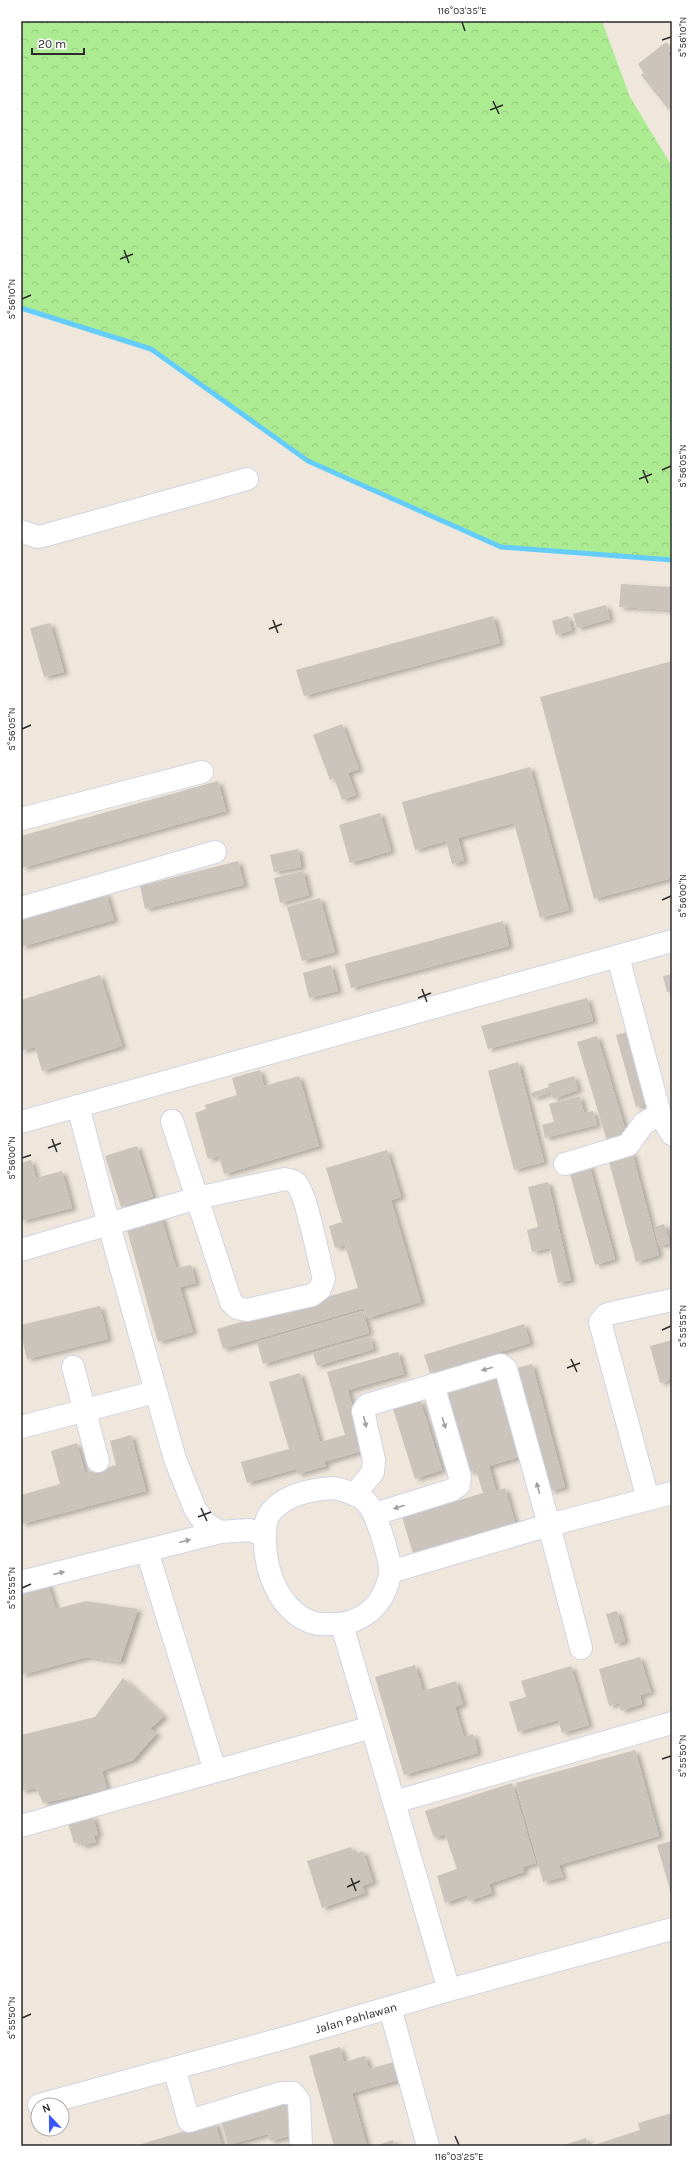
<svg xmlns="http://www.w3.org/2000/svg" width="693" height="2167" font-family="Karla,sans-serif">
<style>
.forest{fill:url(#forest-crowns)}
.lines{fill:none;stroke-linecap:round;stroke-linejoin:round}
.stream{stroke:#64cdfc;stroke-width:5}
.building{fill:#cac4bc;filter:url(#shadow)}
.minor-casing{stroke:#d1d4e6;stroke-width:24}
.minor{stroke:#fff;stroke-width:22}
.oneway{fill:#a0a0a0}
.ticks{fill:none;stroke:#2b2b2b;stroke-width:1.5}
.labels{text-anchor:middle;stroke-width:3;stroke-linejoin:round;paint-order:stroke}
.street-label{font-size:12px;fill:#2b2b2b;stroke:#fff}
.neatline{fill:none;stroke:#2b2b2b;stroke-width:1.5}
.ticks-label{font-size:10px;text-anchor:middle;fill:#2b2b2b}
</style>
<defs>
<pattern id="forest-crowns" width="20" height="18" patternUnits="userSpaceOnUse"><rect width="20" height="18" fill="#adeb93"/><path d="M2 6a3 3 0 1 1 6 0M12 15a3 3 0 1 1 6 0" fill="none" stroke="#95ca7f"/></pattern>
<filter id="shadow"><feDropShadow dx="4.5" dy="2.5" stdDeviation="2" flood-color="#0004"/></filter>
</defs>
<rect width="100%" height="100%" fill="#efe7dc"/>
<path class="forest" d="M21 21H602L630 97 670 163 672 162V560L501 547 308 461 151 349 21 308Z"/>
<g class="lines">
<path class="stream" d="M21 308 151 349 308 461 501 547 672 560"/>
</g>
<g class="building">
<path d="M666 42 672 50 668 54 672 59V106L668 109 641 75 644 73 638 64Z"/>
<path d="M621 584 672 587V610L619 607Z"/>
<path d="M606 605 610 619 577 628 573 614Z"/>
<path d="M493 616 500 643 304 696 296 670Z"/>
<path d="M568 616 572 630 556 635 552 621Z"/>
<path d="M50 623 64 672 44 677 30 628Z"/>
<path d="M672 661V878L594 899 540 697Z"/>
<path d="M342 724 359 769 348 773 356 795 342 800 334 778 330 780 313 735Z"/>
<path d="M530 767 569 910 540 918 514 823 458 838 464 861 452 864 446 841 415 850 402 802Z"/>
<path d="M218 781 226 811 22 868 21 836Z"/>
<path d="M380 813 391 851 350 863 339 825Z"/>
<path d="M298 849 301 867 274 872 270 855Z"/>
<path d="M238 861 244 885 145 909 140 886Z"/>
<path d="M303 871 309 895 280 903 274 878Z"/>
<path d="M106 893 114 920 21 947V917Z"/>
<path d="M320 898 335 952 302 961 287 907Z"/>
<path d="M503 921 509 946 351 988 345 964Z"/>
<path d="M331 965 338 991 309 998 303 973Z"/>
<path d="M672 974V991L667 992 663 976Z"/>
<path d="M100 975 122 1046 42 1071 35 1047 21 1051V1030L23 1029 21 1022V1000Z"/>
<path d="M587 998 593 1021 488 1049 481 1026Z"/>
<path d="M631 1031 651 1103 636 1107 616 1035Z"/>
<path d="M597 1036 627 1135 607 1141 577 1042Z"/>
<path d="M518 1062 544 1162 514 1170 488 1071Z"/>
<path d="M260 1070 264 1086 299 1076 319 1146 224 1174 219 1156 208 1159 195 1113 206 1109 205 1105 237 1095 232 1078Z"/>
<path d="M574 1076 578 1090 553 1099 551 1092 533 1098 531 1093 549 1087 548 1084Z"/>
<path d="M580 1096 584 1113 593 1111 597 1125 545 1138 542 1125 554 1122 549 1104Z"/>
<path d="M137 1146 153 1197 121 1207 105 1156Z"/>
<path d="M387 1150 401 1197 391 1200 421 1302 367 1318 364 1308 223 1349 217 1329 358 1288 345 1245 335 1248 329 1226 342 1222 326 1168Z"/>
<path d="M632 1152 659 1255 636 1262 608 1158Z"/>
<path d="M31 1160 36 1178 62 1171 72 1208 21 1221V1163Z"/>
<path d="M589 1164 615 1259 595 1265 569 1170Z"/>
<path d="M548 1182 571 1280 558 1283 550 1248 532 1252 527 1230 538 1227 528 1187Z"/>
<path d="M161 1216 176 1268 191 1265 196 1283 180 1287 193 1332 158 1342 126 1226Z"/>
<path d="M664 1224 670 1243 659 1246 654 1227Z"/>
<path d="M100 1306 108 1339 27 1359 21 1335V1325Z"/>
<path d="M363 1311 369 1333 263 1364 257 1342Z"/>
<path d="M524 1324 530 1343 430 1373 424 1355Z"/>
<path d="M370 1337 374 1349 317 1366 313 1353Z"/>
<path d="M672 1340V1379L660 1383 650 1346Z"/>
<path d="M398 1352 404 1374 348 1390 359 1431 369 1449 324 1462 326 1466 298 1474 296 1469 247 1483 241 1462 289 1449 269 1382 300 1373 320 1442 345 1435 327 1372Z"/>
<path d="M532 1364 565 1487 550 1491 517 1368Z"/>
<path d="M496 1374 519 1457 489 1466 496 1491 505 1488 515 1523 413 1553 402 1517 483 1493 476 1470 469 1472 445 1388Z"/>
<path d="M420 1400 442 1470 415 1479 393 1409Z"/>
<path d="M131 1435 146 1491 21 1524V1495L60 1484 51 1451 77 1443 85 1473 116 1465 110 1441Z"/>
<path d="M46 1579 56 1609 86 1601 138 1609 120 1662 87 1657 21 1675V1586Z"/>
<path d="M617 1611 625 1641 615 1644 606 1614Z"/>
<path d="M640 1657 651 1692 640 1695 642 1704 621 1711 619 1703 609 1706 599 1669Z"/>
<path d="M415 1665 423 1691 456 1681 463 1704 455 1707 464 1737 473 1734 478 1753 404 1775 375 1677Z"/>
<path d="M571 1666 589 1725 562 1733 558 1720 518 1732 509 1702 526 1697 521 1681Z"/>
<path d="M123 1678 164 1716 150 1729 157 1733 133 1760 102 1771 107 1789 43 1803 36 1788 21 1791V1735L95 1717Z"/>
<path d="M635 1750 659 1836 559 1865 563 1877 543 1882 516 1783Z"/>
<path d="M512 1783 536 1863 523 1867 524 1872 489 1884 492 1893 469 1901 467 1895 445 1903 437 1876 457 1869 445 1834 434 1838 425 1811Z"/>
<path d="M93 1816 98 1835 94 1836 96 1842 81 1846 80 1841 74 1843 68 1823Z"/>
<path d="M672 1841V1897L657 1845Z"/>
<path d="M351 1847 354 1854 363 1851 373 1882 362 1886 365 1893 322 1908 307 1861Z"/>
<path d="M340 2047 344 2062 365 2056 369 2069 394 2062 399 2080 352 2093 367 2146H334L309 2056Z"/>
<path d="M288 2096 298 2134 270 2141 268 2134 228 2145 221 2121Z"/>
<path d="M672 2113V2146H591L640 2130 638 2123Z"/>
<path d="M215 2122 222 2146H135Z"/>
<path d="M586 2138 588 2146H561Z"/>
<path d="M393 2140 395 2146H375Z"/>
</g>
<g class="lines">
<defs>
<g id="minor">
<path d="M21 531 37 537 43 536 247 479"/>
<path d="M21 819 202 772"/>
<path d="M21 908 215 852"/>
<path d="M618 957 660 1114 672 1134"/>
<path d="M78 1106 109 1225 175 1459 195 1509 204 1522 220 1532"/>
<path d="M21 1122 672 941"/>
<path d="M565 1164 628 1145 644 1123 660 1114"/>
<path d="M21 1250 197 1198 231 1302 237 1308 247 1310 312 1295 320 1289 324 1278C318 1259 307 1194 296 1183 293 1180 290 1180 285 1179L197 1198 172 1121"/>
<path d="M73 1367 98 1461"/>
<path d="M21 1427 155 1392"/>
<path d="M334 1488C345 1491 356 1493 365 1501 376 1510 391 1560 390 1574 388 1585 384 1595 377 1604 366 1617 349 1625 332 1624 327 1624 319 1625 314 1623 281 1613 265 1573 265 1541 265 1531 264 1520 271 1512 286 1494 313 1489 334 1488Z"/>
<path d="M355 1494 373 1472 374 1460 363 1411 367 1405 501 1365 506 1369 549 1525 672 1493"/>
<path d="M648 1499 600 1322 606 1315 612 1313 672 1300"/>
<path d="M375 1514 452 1490 459 1485 460 1477 433 1385"/>
<path d="M147 1551 215 1771"/>
<path d="M390 1572 549 1525 581 1648"/>
<path d="M21 1582 220 1532 249 1530 265 1535"/>
<path d="M342 1625 449 1990"/>
<path d="M394 1802 672 1723"/>
<path d="M21 1826 372 1727"/>
<path d="M390 2008 428 2146"/>
<path d="M174 2068 189 2121 281 2093H293L299 2101 301 2146"/>
<path d="M39 2105 292 2036 449 1990 672 1929"/>
</g>
</defs>
<use href="#minor" class="minor-casing"/>
<use href="#minor" class="minor"/>
</g>
<defs><path id="oneway-solid" d="M-6-.8H1V-3.2L6.5 0L1 3.2V.8H-6Z"/></defs>
<g class="oneway">
<use href="#oneway-solid" transform="translate(487 1369) rotate(164)"/>
<use href="#oneway-solid" transform="translate(365 1422) rotate(76)"/>
<use href="#oneway-solid" transform="translate(444 1423) rotate(73)"/>
<use href="#oneway-solid" transform="translate(538 1488) rotate(-105)"/>
<use href="#oneway-solid" transform="translate(399 1507) rotate(163)"/>
<use href="#oneway-solid" transform="translate(185 1541) rotate(-15)"/>
<use href="#oneway-solid" transform="translate(59 1573) rotate(-14)"/>
</g>
<path class="ticks" d="M462 22 465 31M662 40 671 37M493 101 499 114M490 110 503 105M124 250 129 263M120 259 133 254M22 299 31 295M643 470 648 483M662 470 671 466M639 479 652 474M273 620 278 633M269 629 282 624M22 729 31 725M662 900 671 896M422 989 427 1002M418 998 431 993M52 1139 57 1152M48 1148 61 1143M22 1158 31 1155M662 1330 671 1326M571 1359 577 1372M567 1368 580 1363M201 1508 207 1521M198 1517 211 1512M22 1588 31 1584M662 1759 671 1756M351 1878 356 1891M347 1887 360 1881M22 2018 31 2014M455 2136 459 2145"/>
<g class="labels">
<g class="street-label">
<text transform="translate(356 2018) rotate(-16)" y="4">Jalan Pahlawan</text>
</g>
</g>
<rect width="693" height="2167" fill="none" stroke="#ffffff" stroke-width="44"/>
<g transform="translate(50 2117) rotate(338)"><circle r="19" fill="#ffffff" stroke="#aaaaaa"/>
<path d="M0-3L7 15L0 10L-7 15Z" fill="#3956ff"/>
<text y="-6" font-size="11" font-weight="bold" text-anchor="middle" fill="#2b2b2b">N</text>
</g>
<path d="M32 48v6h52v-6" fill="none" stroke="#2b2b2b" stroke-width="2"/>
<text x="38" y="48" font-size="12" fill="#2b2b2b" stroke="#ffffff" stroke-width="3" paint-order="stroke">20 m</text>
<rect x="22" y="22" width="649" height="2123" class="neatline"/>
<g class="ticks-label">
<text x="462" y="14">116°03'35"E</text>
<text transform="translate(682 37) rotate(-90)" y="4">5°56'10"N</text>
<text transform="translate(11 299) rotate(-90)" y="4">5°56'10"N</text>
<text transform="translate(682 466) rotate(-90)" y="4">5°56'05"N</text>
<text transform="translate(11 729) rotate(-90)" y="4">5°56'05"N</text>
<text transform="translate(682 896) rotate(-90)" y="4">5°56'00"N</text>
<text transform="translate(11 1158) rotate(-90)" y="4">5°56'00"N</text>
<text transform="translate(682 1326) rotate(-90)" y="4">5°55'55"N</text>
<text transform="translate(11 1588) rotate(-90)" y="4">5°55'55"N</text>
<text transform="translate(682 1756) rotate(-90)" y="4">5°55'50"N</text>
<text transform="translate(11 2018) rotate(-90)" y="4">5°55'50"N</text>
<text x="459" y="2160">116°03'25"E</text>
</g>
</svg>
